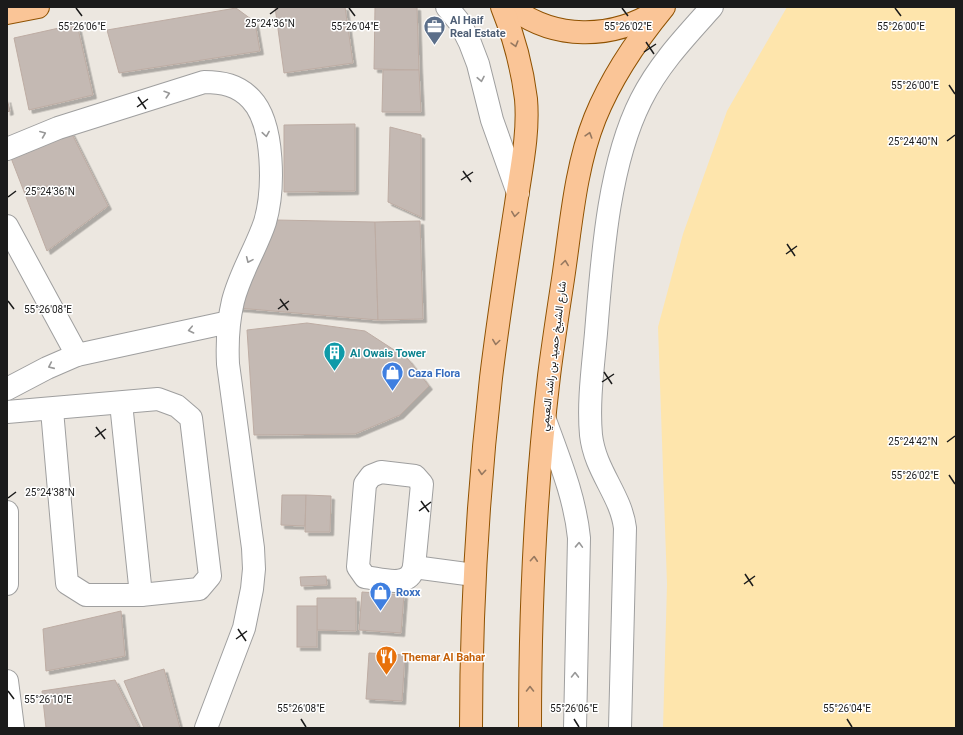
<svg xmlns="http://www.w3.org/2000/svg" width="963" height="735" font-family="Roboto,Vazirmatn,sans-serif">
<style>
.sand{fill:#fee5ac}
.building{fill:#c4b9b3;stroke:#bdaca3;filter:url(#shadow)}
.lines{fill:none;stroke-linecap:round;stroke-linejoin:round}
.minor-casing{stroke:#9f9f9f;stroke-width:24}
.major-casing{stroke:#8f5202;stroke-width:24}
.minor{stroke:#fff;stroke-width:22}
.major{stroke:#fac597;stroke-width:22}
.oneway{stroke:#96785f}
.oneway2{stroke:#989898}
.ticks{fill:none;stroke:#1b1b1b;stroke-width:1.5}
.labels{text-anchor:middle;stroke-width:3;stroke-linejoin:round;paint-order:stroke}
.service-label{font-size:11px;font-weight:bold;fill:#4e5e75;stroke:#fff;text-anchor:start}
.culture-label{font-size:11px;font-weight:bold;fill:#0d838f;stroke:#fff;text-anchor:start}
.street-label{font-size:11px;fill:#1b1b1b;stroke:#fff}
.shop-label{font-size:11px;font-weight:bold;fill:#366cbe;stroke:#fff;text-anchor:start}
.food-label{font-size:11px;font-weight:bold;fill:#c56008;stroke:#fff;text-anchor:start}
.ticks-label{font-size:10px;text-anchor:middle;fill:#1b1b1b;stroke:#fff;stroke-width:3;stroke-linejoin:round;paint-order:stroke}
</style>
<defs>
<filter id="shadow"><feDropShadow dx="3.5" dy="3.5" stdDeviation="0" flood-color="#0004"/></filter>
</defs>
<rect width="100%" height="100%" fill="#ece7e0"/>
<path class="sand" d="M787 7H956V728H663L667 584 658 327 683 234 727 111Z"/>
<g class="building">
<path d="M275 7H345L353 63 284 73Z"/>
<path d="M375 7H417L419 70 374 69Z"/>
<path d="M236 8 255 22 260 51 119 73 107 30Z"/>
<path d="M77 24 93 95 29 110 14 38Z"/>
<path d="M383 70H419L421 112H382Z"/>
<path d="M7 99 10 111 7 112Z"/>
<path d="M355 124V191L284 192V125Z"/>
<path d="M390 127 421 135V217L388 202Z"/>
<path d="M71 132 108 206 47 251 11 158Z"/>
<path d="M277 220 375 222 378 320 238 308Z"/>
<path d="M420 221 423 319 378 320 375 222Z"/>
<path d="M307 323 365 331 408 359 429 386 400 415 355 434 254 435 247 330Z"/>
<path d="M282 495H306L305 526 281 525Z"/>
<path d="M306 495 331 496 330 532H305Z"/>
<path d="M326 576 327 585 301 586 300 577Z"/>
<path d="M362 592 404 595 401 633 359 630Z"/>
<path d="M317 598H356V631L317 630Z"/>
<rect x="297" y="606" width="20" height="41"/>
<path d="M121 611 125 656 46 671 43 629Z"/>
<path d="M369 653 405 655 402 701 366 699Z"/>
<path d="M164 669 180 728H144L124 681Z"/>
<path d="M115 680 139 728H46L42 691Z"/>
</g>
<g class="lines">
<defs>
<g id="minor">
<path d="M447 7 460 23 470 43 478 64 492 120 518 193"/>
<path d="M7 149 58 128 204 82C222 82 238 85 251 99 275 124 274 191 265 222 256 249 240 273 233 301 228 322 227 343 228 364L253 548 254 569 252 589 244 628 206 728"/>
<path d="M7 226 77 355"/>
<path d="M7 389 47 368 77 355 229 322"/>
<path d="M121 403 141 595"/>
<path d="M7 412 158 399 177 406 191 418 210 576 199 589 141 595H86L67 583 52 410"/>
<path d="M545 420C559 459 575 497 579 538L575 728"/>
<path d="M381 472 415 476 422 484 414 567C409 589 382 579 365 577L358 567 365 484 371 476Z"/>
<path d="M7 512V584"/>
<path d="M414 567 474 575"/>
<path d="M7 681 13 728"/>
<path d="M620 728 625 528C621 495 595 471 591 435 588 402 593 367 596 333 602 260 608 165 641 100 659 64 686 36 712 7"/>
</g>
<g id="major">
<path d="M511 7C554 40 611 40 657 11"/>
<path d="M7 13 38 7"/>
<path d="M471 728C471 611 478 494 491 378 498 320 507 262 516 204 521 169 529 134 526 99 522 67 514 37 502 7"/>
<path d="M530 728C530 611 535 493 549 376 553 344 558 312 563 279 571 226 575 168 595 118 612 76 636 41 664 7"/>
</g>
</defs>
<use href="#minor" class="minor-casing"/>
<use href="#major" class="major-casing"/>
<use href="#minor" class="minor"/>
<use href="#major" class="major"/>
</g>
<defs><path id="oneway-chevron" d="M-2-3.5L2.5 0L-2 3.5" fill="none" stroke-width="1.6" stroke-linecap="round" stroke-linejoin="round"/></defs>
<g class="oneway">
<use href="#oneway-chevron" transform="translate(515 44) rotate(74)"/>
<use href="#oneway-chevron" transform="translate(589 135) rotate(-73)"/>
<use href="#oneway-chevron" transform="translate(515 214) rotate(98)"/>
<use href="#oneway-chevron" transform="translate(565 263) rotate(-82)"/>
<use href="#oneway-chevron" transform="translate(496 342) rotate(98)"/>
<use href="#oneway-chevron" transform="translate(482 472) rotate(95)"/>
<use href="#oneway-chevron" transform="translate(534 559) rotate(-86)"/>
<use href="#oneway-chevron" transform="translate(530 689) rotate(-90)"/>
</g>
<g class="oneway2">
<use href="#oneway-chevron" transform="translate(481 79) rotate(79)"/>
<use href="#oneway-chevron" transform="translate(167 94) rotate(-17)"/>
<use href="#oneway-chevron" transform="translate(43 134) rotate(-22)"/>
<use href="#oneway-chevron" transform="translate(266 134) rotate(81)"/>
<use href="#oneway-chevron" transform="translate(249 260) rotate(114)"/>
<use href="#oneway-chevron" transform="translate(191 330) rotate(168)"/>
<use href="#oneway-chevron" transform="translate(51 366) rotate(156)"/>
<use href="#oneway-chevron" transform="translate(579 545) rotate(-88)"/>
<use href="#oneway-chevron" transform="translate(575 675) rotate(-89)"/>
</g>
<path class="ticks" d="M76 8 82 16M349 8 355 16M622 8 628 16M895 8 901 16M270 14 278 8M646 42 654 54M644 52 656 44M949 85 955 94M138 97 146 109M137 107 148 99M947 141 955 135M463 171 471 182M461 180 473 172M8 197 16 191M787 244 795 256M786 254 797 246M280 299 288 310M8 301 14 309M278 309 289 301M604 372 612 384M602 382 614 374M96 427 105 439M95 437 106 429M947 442 955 436M949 475 955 484M8 498 16 492M421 501 429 512M419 511 431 502M745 574 753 586M744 584 755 576M238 629 246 641M236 639 247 631M8 691 14 699M301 719 306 727M574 719 579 727M847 719 852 727"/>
<defs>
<symbol id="office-pin" viewBox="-11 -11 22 30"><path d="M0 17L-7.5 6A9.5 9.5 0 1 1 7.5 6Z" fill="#5c6f8a" stroke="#fff"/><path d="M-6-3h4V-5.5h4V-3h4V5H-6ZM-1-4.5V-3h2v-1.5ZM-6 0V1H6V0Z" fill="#fff"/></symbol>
<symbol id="building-pin" viewBox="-11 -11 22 30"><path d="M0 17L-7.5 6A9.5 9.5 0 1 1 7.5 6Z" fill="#0f9aa8" stroke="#fff"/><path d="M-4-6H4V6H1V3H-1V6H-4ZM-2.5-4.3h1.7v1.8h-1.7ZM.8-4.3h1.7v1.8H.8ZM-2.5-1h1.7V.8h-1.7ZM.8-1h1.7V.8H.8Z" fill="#fff"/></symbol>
<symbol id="shop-pin" viewBox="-11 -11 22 30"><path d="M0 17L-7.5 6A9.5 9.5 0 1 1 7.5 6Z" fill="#3f7fe0" stroke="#fff"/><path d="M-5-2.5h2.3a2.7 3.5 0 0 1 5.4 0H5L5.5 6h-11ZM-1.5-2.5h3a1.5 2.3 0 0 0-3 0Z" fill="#fff"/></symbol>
<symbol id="restaurant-pin" viewBox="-11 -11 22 30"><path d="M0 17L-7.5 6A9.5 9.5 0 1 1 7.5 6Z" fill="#e8710a" stroke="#fff"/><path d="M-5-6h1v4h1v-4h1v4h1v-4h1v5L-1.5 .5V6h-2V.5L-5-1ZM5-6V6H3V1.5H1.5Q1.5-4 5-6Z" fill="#fff"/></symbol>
</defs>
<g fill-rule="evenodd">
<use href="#office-pin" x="422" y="14" width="25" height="34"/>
<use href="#building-pin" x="322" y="340" width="25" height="34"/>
<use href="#shop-pin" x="380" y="360" width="25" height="34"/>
<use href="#shop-pin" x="368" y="580" width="25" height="34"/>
<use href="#restaurant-pin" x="374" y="644" width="25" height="34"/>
</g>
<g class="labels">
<g class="service-label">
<text x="450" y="24">Al Haif<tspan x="450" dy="13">Real Estate</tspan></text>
</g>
<g class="culture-label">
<text x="350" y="357">Al Owais Tower</text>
</g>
<g class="street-label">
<text transform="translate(553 356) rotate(-83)" y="4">شارع الشيخ حميد بن راشد النعيمي</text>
</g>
<g class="shop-label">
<text x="408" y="377">Caza Flora</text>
<text x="396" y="596">Roxx</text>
</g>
<g class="food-label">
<text x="402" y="661">Themar Al Bahar</text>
</g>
</g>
<g class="ticks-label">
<text x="270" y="27">25°24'36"N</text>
<text x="82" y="30">55°26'06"E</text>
<text x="355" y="30">55°26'04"E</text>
<text x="628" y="30">55°26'02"E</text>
<text x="901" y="30">55°26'00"E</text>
<text x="915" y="89">55°26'00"E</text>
<text x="913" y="145">25°24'40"N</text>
<text x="50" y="195">25°24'36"N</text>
<text x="48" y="313">55°26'08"E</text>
<text x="913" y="445">25°24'42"N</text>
<text x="915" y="479">55°26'02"E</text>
<text x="50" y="496">25°24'38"N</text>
<text x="48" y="703">55°26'10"E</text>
<text x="301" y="712">55°26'08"E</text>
<text x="574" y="712">55°26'06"E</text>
<text x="847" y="712">55°26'04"E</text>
</g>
<rect width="963" height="735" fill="none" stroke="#1b1b1b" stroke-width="16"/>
</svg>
